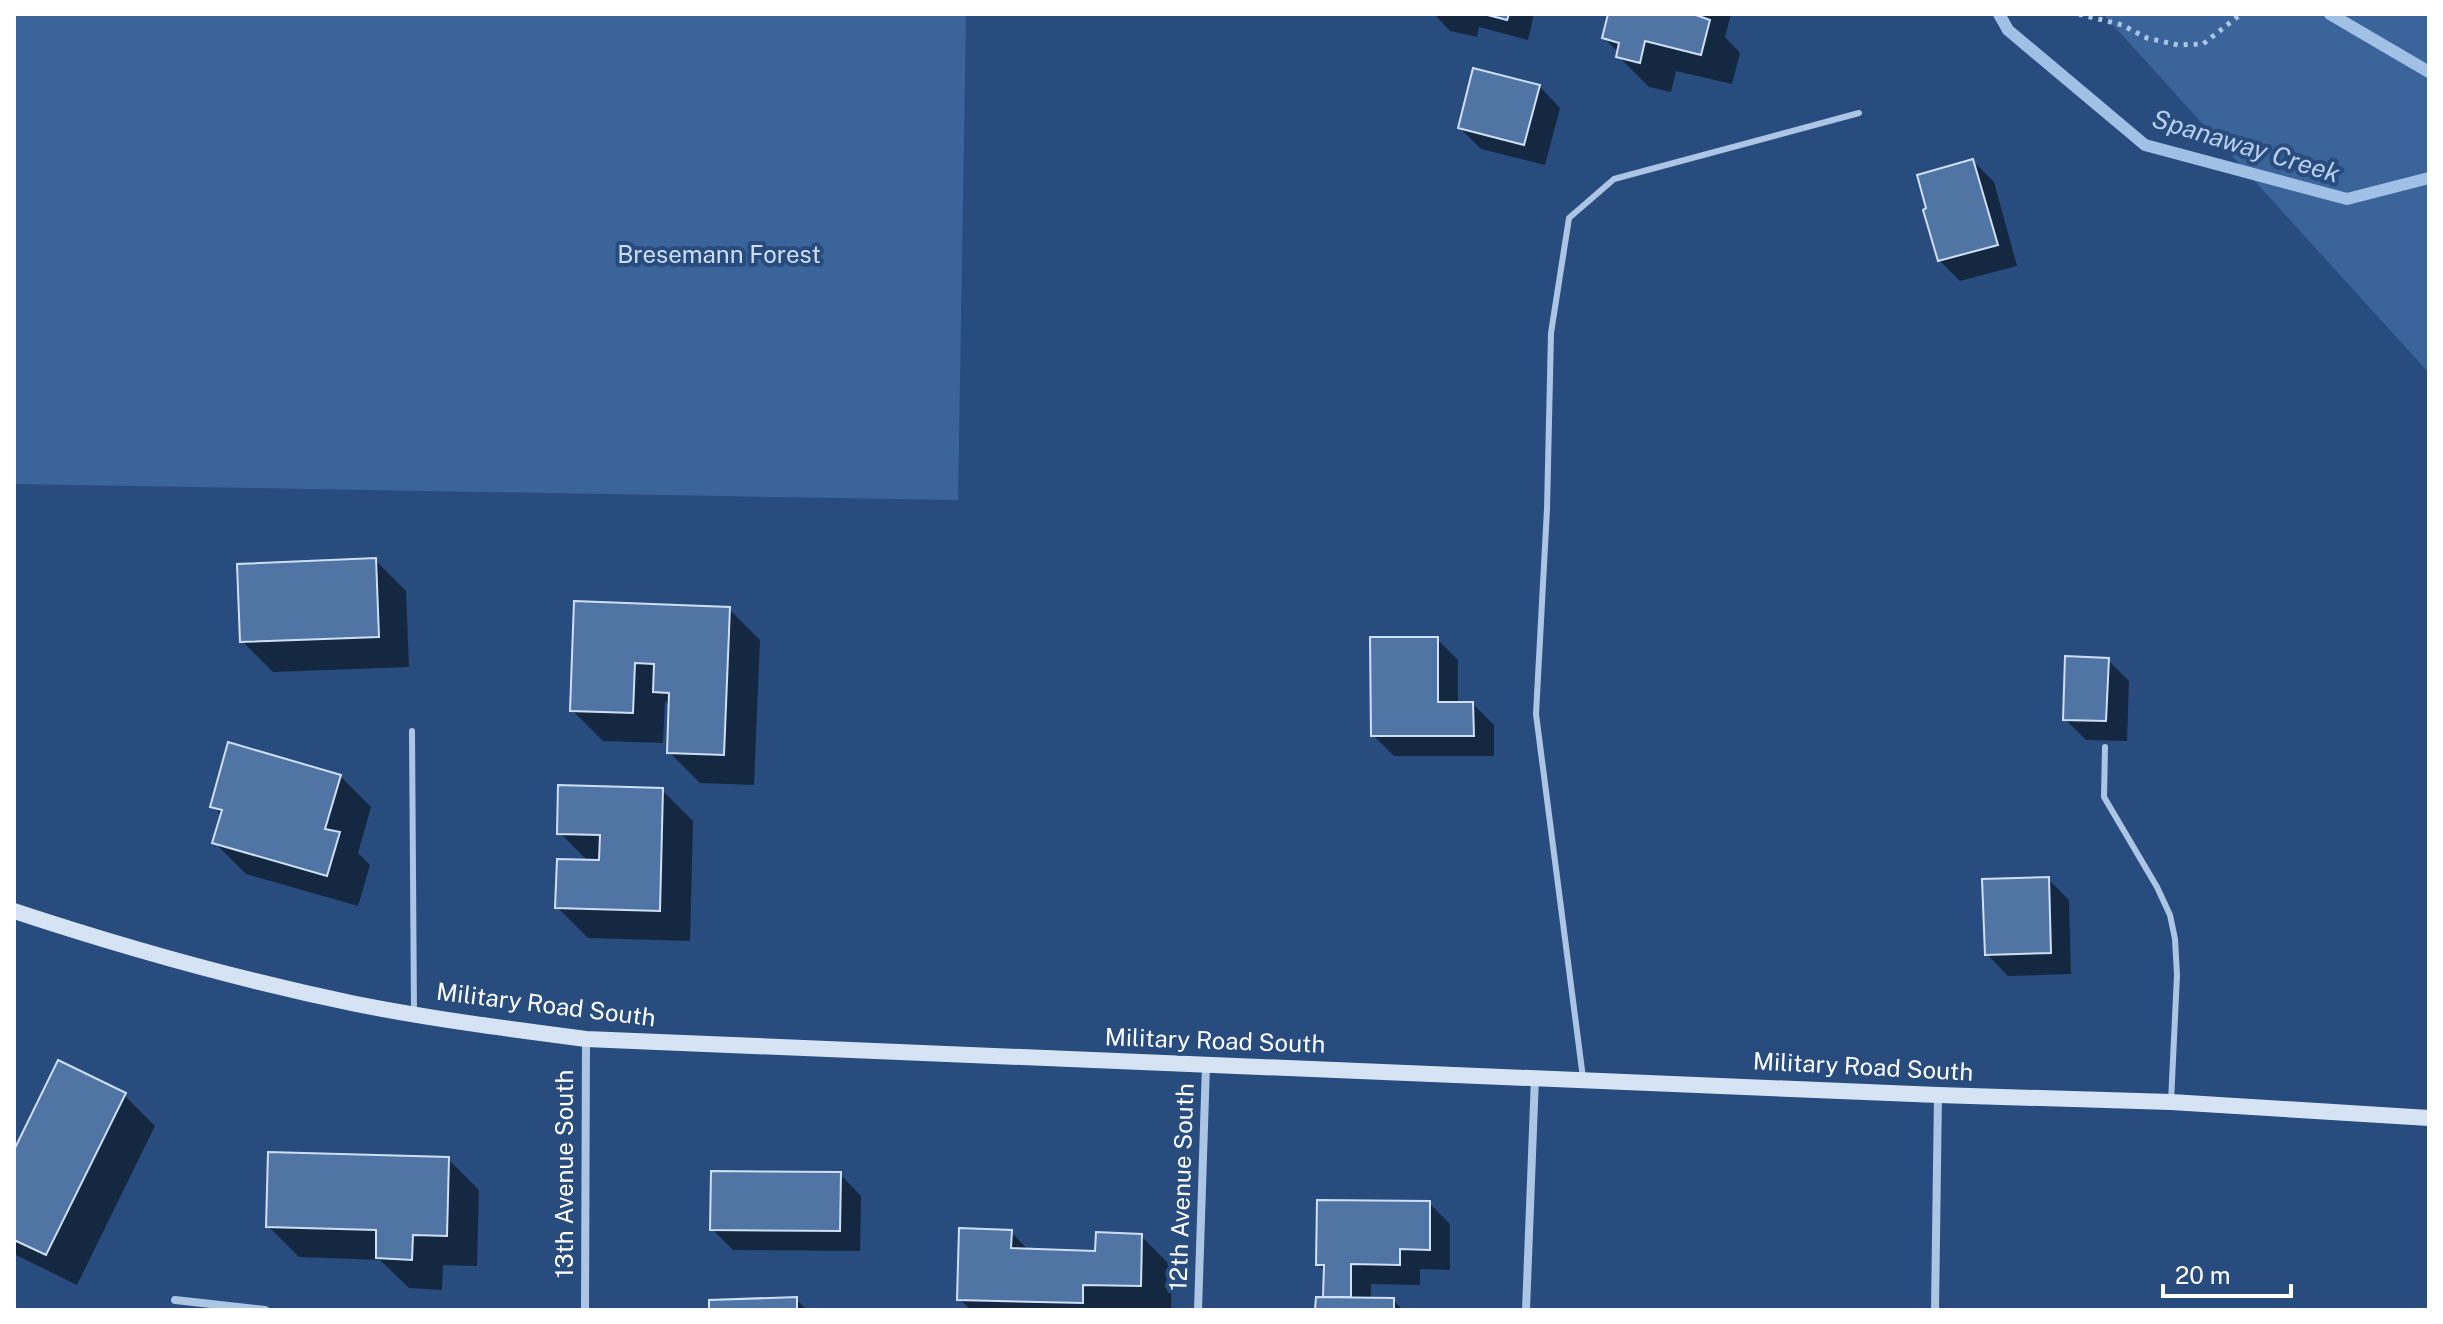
<svg xmlns="http://www.w3.org/2000/svg" width="2443" height="1324" font-family="'Public Sans',sans-serif">
<style>
.green{fill:#3b659a}
.shadow{fill:#0007}
.lines{fill:none;stroke-linecap:round;stroke-linejoin:round}
.stream{stroke:#a1c0e5;stroke-width:12}
.building{fill:#5075a5;stroke:#cfdff4;stroke-width:2}
.path{stroke:#adc5e4;stroke-width:5;stroke-dasharray:4 6;stroke-linecap:butt}
.lane{stroke:#adc5e4;stroke-width:6}
.street{stroke:#adc5e4;stroke-width:8}
.secondary{stroke:#d6e3f4;stroke-width:16}
.labels{text-anchor:middle;stroke-width:8;stroke-linejoin:round;paint-order:stroke}
.park-label{font-size:24px;fill:#cfdff4;stroke:#284c7d}
.street-label{font-size:24px;fill:#fff;stroke:#284c7d}
.water-label{font-size:26px;font-style:italic;fill:#b8cfec;stroke:#284c7d}
</style>
<rect width="100%" height="100%" fill="#284c7d"/>
<g class="green">
<path d="M14 14H966L958 500 14 484Z"/>
<path d="M2103 14H2429V373Z"/>
</g>
<g class="shadow">
<path d="M1434 14H1534L1528 40 1479 27 1477 37 1450 31Z"/>
<path d="M1610 14H1731L1725 37 1740 53 1732 84 1676 71 1671 92 1649 87 1618 56 1619 53 1604 38Z"/>
<path d="M1539 86 1560 108 1545 165 1481 149 1460 128Z"/>
<path d="M1973 161 1994 182 2017 266 1960 281 1939 260Z"/>
<path d="M375 560 406 591 409 667 273 672 242 641Z"/>
<path d="M576 603 729 609 760 640 754 785 700 783 669 752 671 707 665 701 663 743 603 741 572 710Z"/>
<path d="M1437 639 1458 660V704H1473L1494 725V756H1394L1373 735Z"/>
<path d="M2108 660 2129 681 2127 741 2086 740 2065 719Z"/>
<path d="M340 776 371 807 358 853 370 865 358 906 246 874 215 843 222 816 213 806Z"/>
<path d="M662 790 693 821 690 941 588 938 557 907 588 861 560 833Z"/>
<path d="M2048 879 2069 900 2071 974 2008 976 1987 954Z"/>
<path d="M124 1095 155 1126 77 1285 14 1254V1154Z"/>
<path d="M448 1159 479 1190 477 1266 443 1265 442 1290 409 1288 380 1260 299 1257 268 1226Z"/>
<path d="M840 1174 861 1196 860 1251 733 1250 712 1229Z"/>
<path d="M1429 1203 1450 1224V1270L1420 1269V1285L1371 1284V1300H1393L1403 1310H1317L1325 1299 1326 1272 1318 1264Z"/>
<path d="M1011 1232 1029 1251 1097 1253 1141 1236 1172 1267 1171 1310H971L959 1299Z"/>
<path d="M796 1299 807 1310H711Z"/>
</g>
<g class="lines">
<g class="stream">
<path d="M1999 14 2008 30 2145 145 2347 199 2429 178"/>
<path d="M2330 14 2429 72"/>
</g>
</g>
<g class="building">
<path d="M1484 14H1509L1507 20Z"/>
<path d="M1608 14H1693L1710 20 1701 55 1645 41 1640 63 1616 57 1619 43 1602 38Z"/>
<path d="M1473 68 1540 85 1524 145 1458 128Z"/>
<path d="M1973 159 1998 245 1938 261 1923 210 1926 208 1917 175Z"/>
<path d="M376 558 379 637 240 642 237 564Z"/>
<path d="M574 601 730 607 724 755 667 753 669 693 653 692 654 664 635 663 633 713 570 711Z"/>
<path d="M1370 637H1438V702H1473L1474 736H1371Z"/>
<path d="M2065 656 2109 658 2106 721 2063 720Z"/>
<path d="M228 742 341 775 325 829 340 832 327 876 212 843 222 810 210 807Z"/>
<path d="M558 785 663 788 660 911 555 908 557 859 599 860 600 835 557 834Z"/>
<path d="M2049 877 2051 953 1985 955 1982 879Z"/>
<path d="M58 1060 126 1093 46 1255 14 1240V1150Z"/>
<path d="M268 1152 449 1157 447 1236 413 1235 412 1260 376 1258V1230L266 1227Z"/>
<path d="M711 1171 841 1172 840 1231 710 1230Z"/>
<path d="M1317 1200 1430 1201V1250L1400 1249V1265L1351 1264V1297H1323L1324 1265H1316Z"/>
<path d="M959 1228 1012 1230 1011 1248 1095 1251 1096 1232 1142 1234 1141 1286 1083 1285V1303L957 1300Z"/>
<path d="M797 1297V1310H709V1300Z"/>
<path d="M1316 1297 1394 1298V1310H1315Z"/>
</g>
<g class="lines">
<path class="path" d="M2079 14 2122 25 2147 38 2178 45 2203 44 2241 14"/>
<g class="lane">
<path d="M412 731 414 1014"/>
<path d="M2105 747 2104 797 2157 887 2170 915 2175 939 2177 975 2171 1102"/>
<path d="M1583 1078 1536 714 1547 509 1551 333 1569 218 1614 179 1859 113"/>
</g>
<g class="street">
<path d="M175 1300 265 1310"/>
<path d="M585 1310 586 1040"/>
<path d="M1198 1310 1206 1065"/>
<path d="M1526 1310 1535 1077"/>
<path d="M1935 1310 1938 1095"/>
</g>
<path class="secondary" d="M14 911C126 948 240 980 356 1004 432 1019 509 1029 586 1039L1938 1095 2171 1102 2429 1118"/>
</g>
<g class="labels">
<g class="park-label">
<text x="719" y="263">Bresemann Forest</text>
</g>
<g class="street-label">
<text transform="translate(546 1005) rotate(7)" y="8">Military Road South</text>
<text transform="translate(1215 1041) rotate(2)" y="8">Military Road South</text>
<text transform="translate(1863 1067) rotate(3)" y="8">Military Road South</text>
<text transform="translate(565 1174) rotate(-90)" y="8">13th Avenue South</text>
<text transform="translate(1182 1187) rotate(-88)" y="8">12th Avenue South</text>
</g>
<g class="water-label">
<text transform="translate(2246 146) rotate(17)" y="9">Spanaway Creek</text>
</g>
</g>
<rect width="2443" height="1324" fill="none" stroke="#ffffff" stroke-width="32"/>
<path d="M2163 1284v12h128v-12" fill="none" stroke="#ffffff" stroke-width="4"/>
<text x="2175" y="1284" font-size="24" fill="#ffffff" stroke="#284c7d" stroke-width="6" paint-order="stroke">20 m</text>
</svg>
